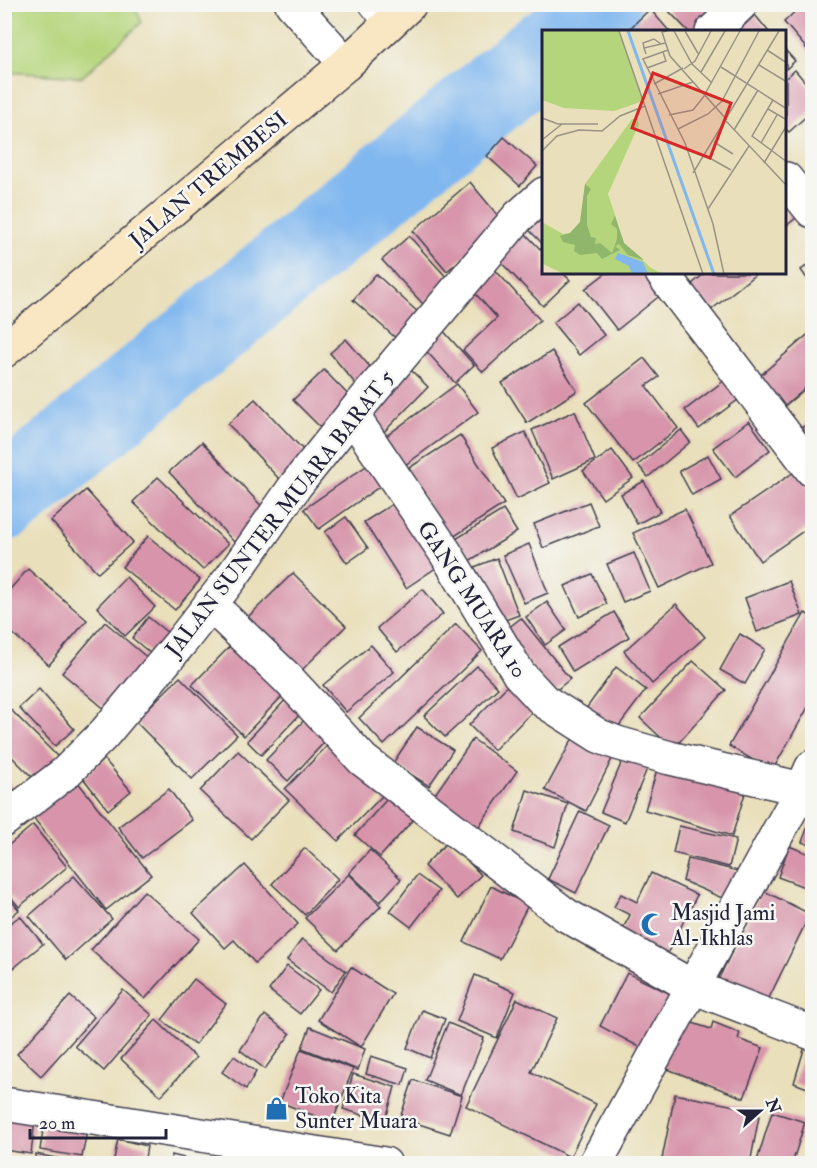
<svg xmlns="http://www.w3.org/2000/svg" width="817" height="1168" font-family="'IM FELL Double Pica',serif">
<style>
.green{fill:#b5d57c;stroke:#6c7c5c;stroke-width:1.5}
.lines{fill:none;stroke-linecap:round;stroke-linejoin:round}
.river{stroke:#80b7ef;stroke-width:82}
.building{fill:#d794aa}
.lane-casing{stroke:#403e4e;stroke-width:28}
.street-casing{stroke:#403e4e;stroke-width:36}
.secondary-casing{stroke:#403e4e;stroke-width:36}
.lane{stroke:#fff;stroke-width:26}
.street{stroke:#fff;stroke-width:33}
.secondary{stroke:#f9e7c3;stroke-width:33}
.labels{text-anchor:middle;stroke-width:5;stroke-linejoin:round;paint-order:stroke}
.street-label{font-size:22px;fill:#22223b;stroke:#f6f6f2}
.poi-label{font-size:22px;fill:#22223b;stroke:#f6f6f2;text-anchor:start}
.inset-river{fill:none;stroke:#80b7ef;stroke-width:3}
.inset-road{fill:none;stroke:#999387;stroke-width:1.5}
.view{fill:#d62828;fill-opacity:0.15;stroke:#d62828;stroke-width:3}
.inset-edge{fill:none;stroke:#22223b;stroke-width:3}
</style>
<rect width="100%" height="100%" fill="#f6f6f2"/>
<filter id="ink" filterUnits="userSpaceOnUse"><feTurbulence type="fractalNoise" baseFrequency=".0167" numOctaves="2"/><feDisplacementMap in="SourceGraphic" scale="12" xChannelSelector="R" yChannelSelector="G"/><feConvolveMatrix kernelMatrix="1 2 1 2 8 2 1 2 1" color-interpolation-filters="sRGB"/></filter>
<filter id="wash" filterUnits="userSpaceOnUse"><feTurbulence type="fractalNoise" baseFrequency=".008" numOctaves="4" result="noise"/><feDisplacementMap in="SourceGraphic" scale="24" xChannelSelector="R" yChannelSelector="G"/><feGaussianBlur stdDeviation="1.35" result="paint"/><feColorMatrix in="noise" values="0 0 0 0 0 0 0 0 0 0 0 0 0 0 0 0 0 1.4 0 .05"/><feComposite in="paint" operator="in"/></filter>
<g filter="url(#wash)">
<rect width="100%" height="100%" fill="#e9dfba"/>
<path class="green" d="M4 5H133L142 22 82 77 5 72Z"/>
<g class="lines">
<g class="river">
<path d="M567 32 600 4"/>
<path d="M4 500 544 51"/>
</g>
</g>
<g id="blocks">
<g class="building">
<path d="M665 4H712L724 17 709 32H689L664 6Z"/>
<path d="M803 4H812V55L784 22Z"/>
<path d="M650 9 670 32H626Z"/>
<path d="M755 15 769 32H737Z"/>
<path d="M786 51 795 61 786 69Z"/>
<path d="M795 70 812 90V111L789 132 786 129V78Z"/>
<path d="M504 137 537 166 520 186 487 156Z"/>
<path d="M786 181 807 209 786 226Z"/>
<path d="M470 182 504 223 447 271 413 231Z"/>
<path d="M544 214V245L529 230Z"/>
<path d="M519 227 544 253V273H563L570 280 543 306 492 253Z"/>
<path d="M409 236 449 280 423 304 382 260Z"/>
<path d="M812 262V286L801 270Z"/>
<path d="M490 264 540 320 483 372 463 350 497 318 467 284Z"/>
<path d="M606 273H645L662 294 617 330 585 289Z"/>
<path d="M705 273H757L706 314 686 289Z"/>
<path d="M376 274 421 315 399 341 353 300Z"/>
<path d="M578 302 604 335 579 355 553 323Z"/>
<path d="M439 326 474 365 455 383 420 344Z"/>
<path d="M812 331V383L780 410 755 380Z"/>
<path d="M346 339 376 374 359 388 330 353Z"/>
<path d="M552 351 577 391 527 423 502 383Z"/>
<path d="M644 358 659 377 646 386 678 428 633 463 586 403Z"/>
<path d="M408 367 428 387 380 436 359 416Z"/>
<path d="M324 370 358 405 328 435 293 400Z"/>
<path d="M725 380 739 399 699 429 685 410Z"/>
<path d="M457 384 478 412 401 468 381 440Z"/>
<path d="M255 399 308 455 281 481 228 424Z"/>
<path d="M575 411 595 460 553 479 532 430Z"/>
<path d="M812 420V463L791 436Z"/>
<path d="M749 421 770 450 735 477 713 448Z"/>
<path d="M681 430 690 442 648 477 638 465Z"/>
<path d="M525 432 550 483 517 499 492 448Z"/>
<path d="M460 435 504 504 450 539 406 470Z"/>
<path d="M202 442 267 512 235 543 169 472Z"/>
<path d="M612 450 633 478 603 499 583 471Z"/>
<path d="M708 455 721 479 692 495 679 471Z"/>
<path d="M372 462 386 482 319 529 304 509Z"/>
<path d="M797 470 812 492V525L760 561 730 516Z"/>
<path d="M158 477 228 544 203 570 133 502Z"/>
<path d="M644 481 660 512 637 524 621 494Z"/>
<path d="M86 490 133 542 98 573 51 521Z"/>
<path d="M402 498 443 563 406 588 364 522Z"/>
<path d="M589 502 599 526 543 548 534 524Z"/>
<path d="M685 509 711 563 659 588 633 533Z"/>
<path d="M503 510 517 532 464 564 451 542Z"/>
<path d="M346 517 368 548 347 563 325 532Z"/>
<path d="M148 536 200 580 175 610 122 567Z"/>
<path d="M529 544 548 593 524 603 503 555Z"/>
<path d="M634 553 650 591 623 602 607 564Z"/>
<path d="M497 558 519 615 494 624 472 568Z"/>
<path d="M28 569 87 620 49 665 4 626V596Z"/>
<path d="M293 573 346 626 301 671 248 617Z"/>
<path d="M592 574 607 604 579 617 565 586Z"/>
<path d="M126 577 155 607 125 636 97 607Z"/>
<path d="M789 581 802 615 757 632 745 598Z"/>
<path d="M423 589 443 614 397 652 377 628Z"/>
<path d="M547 602 566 630 545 645 526 617Z"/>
<path d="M676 604 705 637 652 684 624 651Z"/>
<path d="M614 612 629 637 573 672 558 647Z"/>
<path d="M805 613 812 617V700L772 771 729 746Z"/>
<path d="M148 617 173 637 156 658 132 638Z"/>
<path d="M521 618 570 679 553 693 503 632Z"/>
<path d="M105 622 157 666 114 717 62 673Z"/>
<path d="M456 624 482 651 384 745 359 718Z"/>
<path d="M740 634 765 649 745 684 720 670Z"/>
<path d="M239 637 290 688 244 736 192 685Z"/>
<path d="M371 645 394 672 346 712 323 685Z"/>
<path d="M693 661 726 690 673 749 640 718Z"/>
<path d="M477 666 498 688 445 737 424 716Z"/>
<path d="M616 667 646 690 612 735 583 713Z"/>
<path d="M180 677 237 735 192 779 135 721Z"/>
<path d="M508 685 533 711 494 750 469 725Z"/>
<path d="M39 689 74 729 55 746 19 708Z"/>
<path d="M290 695 305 709 261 755 247 741Z"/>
<path d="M7 706 63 762 40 785 4 749V708Z"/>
<path d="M311 713 332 734 288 781 266 760Z"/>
<path d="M417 727 453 750 429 786 393 763Z"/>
<path d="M575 734 614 755 586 811 545 790Z"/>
<path d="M473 739 517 771 475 832 431 800Z"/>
<path d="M331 742 384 794 338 841 285 789Z"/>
<path d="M238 751 289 800 251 839 200 791Z"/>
<path d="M625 754 649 764 625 822 601 812Z"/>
<path d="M104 759 131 791 108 810 83 778Z"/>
<path d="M659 763 746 790 732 836 645 810Z"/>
<path d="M4 777 21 799 4 811Z"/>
<path d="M77 781 151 875 106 910 32 816Z"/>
<path d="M169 789 192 820 142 858 118 827Z"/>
<path d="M395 790 420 812 380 857 355 835Z"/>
<path d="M527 790 568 804 555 847 514 832Z"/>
<path d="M580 811 609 825 576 893 548 879Z"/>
<path d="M812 816V846L802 842Z"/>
<path d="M33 825 67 867 19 907 4 889V849Z"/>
<path d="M679 826 736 839 729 867 673 853Z"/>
<path d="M448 841 481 875 457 899 424 866Z"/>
<path d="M789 846 812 855V890L778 877Z"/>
<path d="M305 848 338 879 305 915 272 884Z"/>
<path d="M370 850 401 879 380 902 349 873Z"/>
<path d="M688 859 738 871 729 901 683 881Z"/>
<path d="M245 865 298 924 255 963 234 940 225 948 193 913Z"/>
<path d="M651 873 697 895 665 958 620 934 630 915 614 907 621 894 637 902Z"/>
<path d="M349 874 381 906 338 950 305 918Z"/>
<path d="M417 875 439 891 411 927 390 911Z"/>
<path d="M74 876 112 919 66 960 29 916Z"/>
<path d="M491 886 528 905 500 959 464 942Z"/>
<path d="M762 890 810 914 766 1004 718 980Z"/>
<path d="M144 891 199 939 145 999 91 950Z"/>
<path d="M4 892 19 910 4 922Z"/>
<path d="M20 916 43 944 4 976V928Z"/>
<path d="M302 939 346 971 331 992 287 960Z"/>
<path d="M287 966 319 990 300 1014 269 990Z"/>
<path d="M351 967 393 994 361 1047 318 1020Z"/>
<path d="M627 973 673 995 645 1050 600 1026Z"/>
<path d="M475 975 515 992 497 1038 457 1021Z"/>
<path d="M194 979 226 1004 195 1045 162 1020Z"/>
<path d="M123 990 152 1015 104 1071 75 1046Z"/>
<path d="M70 996 94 1017 41 1076 17 1054Z"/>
<path d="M517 999 557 1018 531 1072 596 1104 570 1157 466 1106Z"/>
<path d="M422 1010 445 1019 430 1058 407 1048Z"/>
<path d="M265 1015 290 1034 265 1069 240 1050Z"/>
<path d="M680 1019 711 1029 713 1022 740 1033 738 1039 763 1048 744 1098 662 1067Z"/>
<path d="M156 1020 196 1058 161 1096 121 1059Z"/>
<path d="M448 1023 484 1038 461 1095 425 1080Z"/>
<path d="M310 1027 365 1049 358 1070 302 1048Z"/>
<path d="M805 1046 812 1048V1079L810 1089 794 1083Z"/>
<path d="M301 1049 353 1069 332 1123 280 1102Z"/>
<path d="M234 1056 256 1072 246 1089 222 1072Z"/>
<path d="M371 1056 408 1068 403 1085 366 1074Z"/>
<path d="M353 1074 395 1087 385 1122 343 1109Z"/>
<path d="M413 1080 462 1096 450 1134 400 1118Z"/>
<path d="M675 1094 760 1111 750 1164H682L662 1159Z"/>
<path d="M4 1108 36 1112 31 1154 4 1150Z"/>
<path d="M772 1112 805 1122 792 1164H756Z"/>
<path d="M44 1124 87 1131 82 1157 40 1150Z"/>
<path d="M118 1139 147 1146 144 1164H113Z"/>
<path d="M36 1154 76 1162V1164H34Z"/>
<path d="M172 1155 205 1163V1164H170Z"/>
</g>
</g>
</g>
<g filter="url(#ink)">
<use href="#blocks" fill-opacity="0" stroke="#403e4e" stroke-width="1.5"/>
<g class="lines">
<defs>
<path id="lane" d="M372 4 388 24"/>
<g id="street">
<path d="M292 4 346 64"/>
<path d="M712 32 741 4"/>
<path d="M786 179 812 211"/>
<path d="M662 273 812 470"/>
<path d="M352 415 445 552 519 674 544 701 599 736 617 743 670 758 802 789"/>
<path d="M210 604 288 679 363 760 566 915 693 987 812 1033"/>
<path d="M4 820 65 773 104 734 181 642 231 578 296 485 352 415 518 217 544 194"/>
<path d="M4 1104 385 1164"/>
<path d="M595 1164 802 789 812 767"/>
</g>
<path id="secondary" d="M4 351 346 64 410 4"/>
</defs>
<use href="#lane" class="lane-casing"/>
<use href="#street" class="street-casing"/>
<use href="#secondary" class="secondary-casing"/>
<use href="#lane" class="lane"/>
<use href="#street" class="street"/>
<use href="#secondary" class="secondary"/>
</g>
</g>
<defs>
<symbol id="mosque-bare" viewBox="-9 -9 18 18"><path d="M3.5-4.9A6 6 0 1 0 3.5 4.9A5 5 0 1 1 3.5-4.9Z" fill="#1f6fb2" stroke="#f6f6f2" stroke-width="2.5" paint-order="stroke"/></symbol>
<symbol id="shop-bare" viewBox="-9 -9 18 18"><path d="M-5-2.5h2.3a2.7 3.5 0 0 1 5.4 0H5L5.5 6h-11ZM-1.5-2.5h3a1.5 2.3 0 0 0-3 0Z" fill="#1f6fb2" stroke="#f6f6f2" stroke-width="2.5" paint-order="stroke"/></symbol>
</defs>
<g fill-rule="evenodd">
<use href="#mosque-bare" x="636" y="908" width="33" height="33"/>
<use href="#shop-bare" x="260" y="1092" width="33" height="33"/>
</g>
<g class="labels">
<g class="street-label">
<text transform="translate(208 179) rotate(-40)" y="8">JALAN TREMBESI</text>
<text transform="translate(279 513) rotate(-52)" y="8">JALAN SUNTER MUARA BARAT 5</text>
<text transform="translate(473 599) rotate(57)" y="8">GANG MUARA 10</text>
</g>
<g class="poi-label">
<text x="671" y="920">Masjid Jami<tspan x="671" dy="25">Al-Ikhlas</tspan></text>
<text x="295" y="1103">Toko Kita<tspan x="295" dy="25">Sunter Muara</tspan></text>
</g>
</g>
<g transform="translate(542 30)">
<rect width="244" height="244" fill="#e9dfba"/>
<path d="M0 1H77L101 71 72 81 22 78 0 70ZM90 89H95L97 94 66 164 82 213 109 238 121 244H22L1 234 0 192 21 204 28 203 38 192 43 154Z" fill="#b5d57c"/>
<path d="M43 154 49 159 45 166V195L49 207 54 208 53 214 58 213 70 223 75 209V199L69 194 73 186 82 213 102 230 86 225 77 214 73 216 78 220 60 229 55 223 38 225 32 221 33 215 21 212 18 206 28 203 38 192Z" fill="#90b66c"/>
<path d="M76 223 101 232 106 244H90L87 236 73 229Z" fill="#80b7ef"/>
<path class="inset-river" d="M86 1 172 244"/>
<path class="inset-road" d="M77 1 161 244M125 1 120 2 128 26 185 90M132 1 150 34 170 53M143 1 157 25M102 18 101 13 112 9 119 14M126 20 101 29 143 113 171 194 182 244M225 20 245 33M104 24 102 18 123 13M217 35 245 52M179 37 245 79M105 38 124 31 121 22M142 39 153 31 169 1M159 42 183 1M112 54 141 38M116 64 151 52M163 64 198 1M231 70 210 106 245 132M226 79 245 90M127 85 151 80 163 65M0 88 16 94H56M184 91 245 156M136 99 166 84 180 71 217 1M192 100 216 60M0 110 20 94M172 112 191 124M219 113 235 85M0 121 15 106 37 100 60 101 78 86 103 76M164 126 189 140M222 133 245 95M151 143 237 1M166 179 207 116"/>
<path class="view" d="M111 43 189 73 168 128 90 98Z"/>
<rect width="244" height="244" class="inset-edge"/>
</g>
<rect width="817" height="1168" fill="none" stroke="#f6f6f2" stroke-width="24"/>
<g transform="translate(760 1111) rotate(69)" stroke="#f6f6f2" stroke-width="4.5" paint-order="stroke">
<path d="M0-4.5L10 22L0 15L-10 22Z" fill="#22223b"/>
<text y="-9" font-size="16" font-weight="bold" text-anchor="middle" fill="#22223b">N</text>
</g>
<path d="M30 1129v9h136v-9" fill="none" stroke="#22223b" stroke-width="3"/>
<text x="39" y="1129" font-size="18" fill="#22223b" stroke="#f6f6f2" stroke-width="4.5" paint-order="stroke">20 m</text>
</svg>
